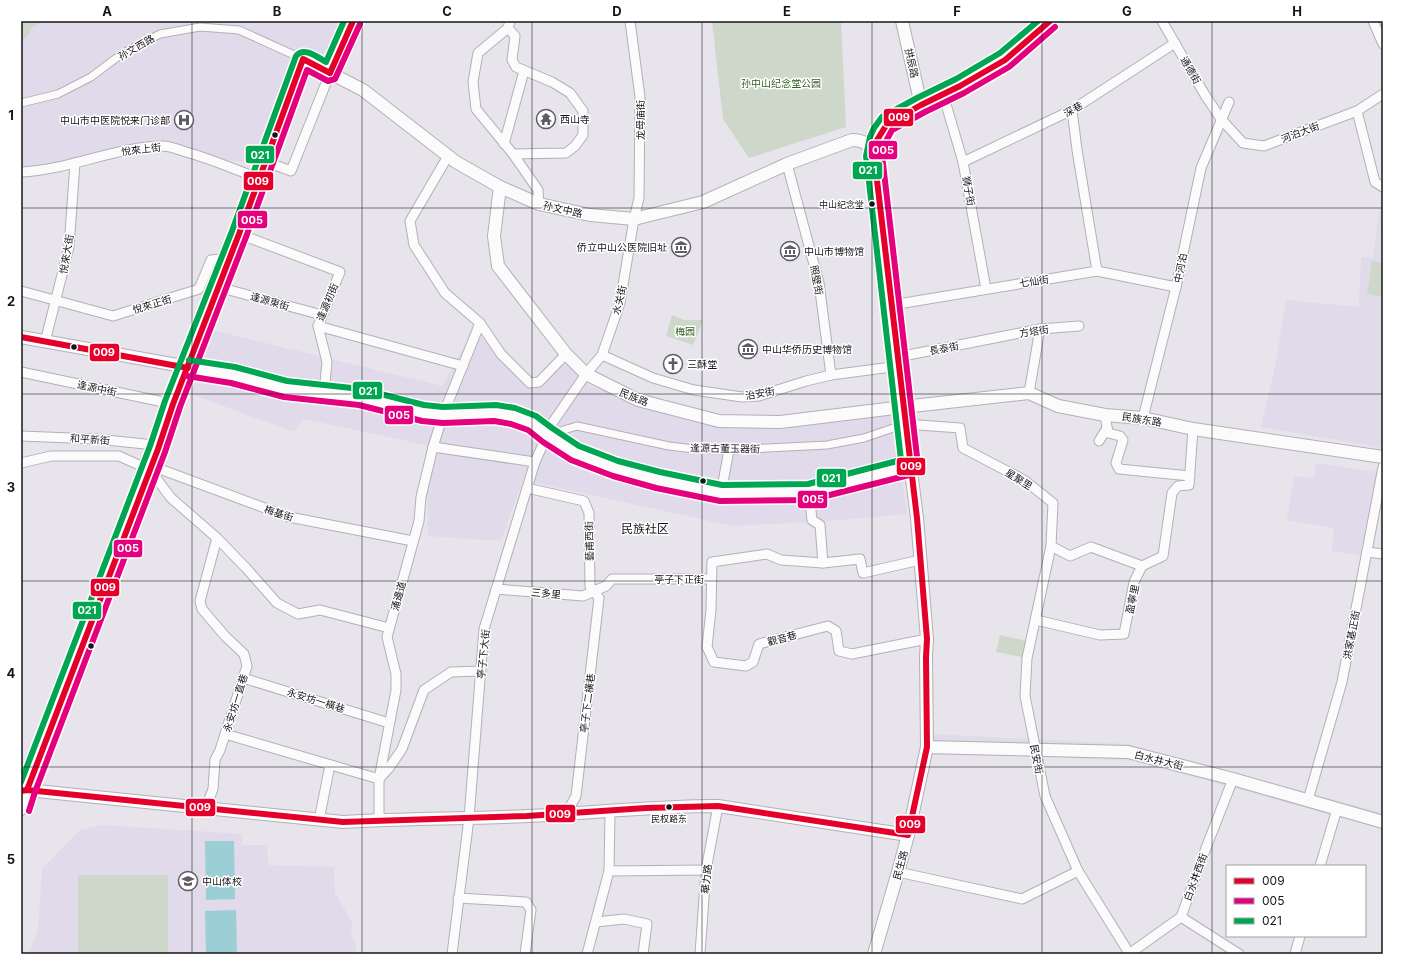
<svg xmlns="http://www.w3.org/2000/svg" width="1404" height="975" font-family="Inter,'Noto Sans SC',sans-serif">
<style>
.built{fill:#e0daea}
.green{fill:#cdd8cb}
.water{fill:#9bced5}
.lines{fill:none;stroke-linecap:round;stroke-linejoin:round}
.pedestrian-casing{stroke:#b3b0b6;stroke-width:9}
.minor-casing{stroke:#b3b0b6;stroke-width:11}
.tertiary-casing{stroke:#b3b0b6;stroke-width:14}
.pedestrian{stroke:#fbfbfc;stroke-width:7}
.minor{stroke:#fbfbfc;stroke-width:9}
.tertiary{stroke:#fbfbfc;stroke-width:12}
.bus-1-casing{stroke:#fff;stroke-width:9}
.bus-2-casing{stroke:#fff;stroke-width:9}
.bus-3-casing{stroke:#fff;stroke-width:9}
.bus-1{stroke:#e4002b;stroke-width:6}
.bus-2{stroke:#e5007d;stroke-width:6}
.bus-3{stroke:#00a651;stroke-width:6}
.grid{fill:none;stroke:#161419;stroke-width:1;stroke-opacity:0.55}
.bus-dot{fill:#161419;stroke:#fff;stroke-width:1.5}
.labels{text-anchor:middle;stroke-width:3;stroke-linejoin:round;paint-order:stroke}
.bus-label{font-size:9px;fill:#161419;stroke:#fff;text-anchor:end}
.street-label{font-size:10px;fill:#161419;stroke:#fff}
.park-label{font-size:10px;fill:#325f21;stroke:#fff}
.poi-label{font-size:10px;fill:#161419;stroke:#fff;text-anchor:start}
.quarter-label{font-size:12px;fill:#161419;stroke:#fff}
.line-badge{stroke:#fff;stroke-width:1.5}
.badge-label{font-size:11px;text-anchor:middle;font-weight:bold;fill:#fff}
.neatline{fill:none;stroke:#161419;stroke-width:1.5}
.grid-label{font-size:13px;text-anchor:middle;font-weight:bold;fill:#161419}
</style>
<rect width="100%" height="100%" fill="#e7e4ec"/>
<g class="built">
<path d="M42 21H353L330 68 297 63 280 112 255 164 164 151 139 153 22 178H21V39L26 38 32 28Z"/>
<path d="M1381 199H1383V448L1261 427 1275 367 1286 300 1359 307 1361 257 1373 258Z"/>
<path d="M212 330 442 386 468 340 481 337 532 389 568 361 588 385 688 421 777 425 892 412 907 514 827 521 733 526 523 480 501 541 428 536 426 445 304 419 294 432 188 393Z"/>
<path d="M1316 463 1376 472 1378 471 1363 556 1332 551 1334 528 1287 520 1294 476 1314 478Z"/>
<path d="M932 734 1127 744 1383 813V829L1135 761 1030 756 932 755Z"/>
<path d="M101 825 242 834V845H267L268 865 334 867 335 893 352 922 351 939 355 940 356 954H29L38 930 42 869 80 830Z"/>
</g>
<g class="green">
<path d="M21 21H42L32 28 26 38 21 39Z"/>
<path d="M712 21H841L846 127 749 158 723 119Z"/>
<path d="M1372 261 1383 263V297L1367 294Z"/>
<path d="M672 315 684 320H703L693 345 666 336Z"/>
<path d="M1000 635 1031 642 1027 658 996 652Z"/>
<rect x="78" y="875" width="90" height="79"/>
</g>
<g class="water">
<path d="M205 841H234L235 899 206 900Z"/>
<path d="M236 910 237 954H206L205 911Z"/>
</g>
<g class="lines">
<defs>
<g id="pedestrian">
<path d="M21 103 58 94 91 77 123 53 160 34 200 27 239 30 303 59"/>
<path d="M547 435 577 426 669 446 694 449 729 450 827 445 864 438 905 424"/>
</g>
<g id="minor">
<path d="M510 21 508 28 478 53 473 82 476 109 513 154 538 190 539 204"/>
<path d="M1162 21 1205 95 1221 119 1243 143 1264 146 1357 111 1383 94"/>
<path d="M1373 21 1383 44"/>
<path d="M508 28 515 36 512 60 516 67 552 82 570 93 583 111V135L575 146 566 153 513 154"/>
<path d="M943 94 963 162 986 289"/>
<path d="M1072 110 1077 150 1097 271"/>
<path d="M1357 111 1375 182 1383 187"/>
<path d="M504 144 524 71"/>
<path d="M448 156 410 221 414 245 445 293 480 323 501 354 530 383 539 382 566 354"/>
<path d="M264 161 291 171 330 73"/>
<path d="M963 162 1072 110 1175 43"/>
<path d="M787 164 819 283 831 375"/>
<path d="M21 172C70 170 116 146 165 146 172 147 180 150 186 152 211 159 234 169 258 178"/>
<path d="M239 234 340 272 318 326 327 362 324 393"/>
<path d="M218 287 322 315"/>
<path d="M21 291 113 316 199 289 211 260 229 258"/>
<path d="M892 305 1097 271 1176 287"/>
<path d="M318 326 463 366"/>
<path d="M45 342 69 247 75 163"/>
<path d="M602 355 653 378 694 390 742 397 759 396 806 381 831 375 899 366"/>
<path d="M898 357 1040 329 1079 326"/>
<path d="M21 372 173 404"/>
<path d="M1029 393 1040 329"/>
<path d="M1105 415 1108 433 1120 436 1123 440 1116 463 1119 469 1190 476"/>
<path d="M1143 418 1176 287 1201 168 1229 102"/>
<path d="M905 424 960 428 963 448 1024 480 1053 503 1051 546 1027 658 1025 696 1045 796 1078 871 1129 953"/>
<path d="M21 436 96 439 145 444 158 449"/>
<path d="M1099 441 1107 428"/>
<path d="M433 447 535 462"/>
<path d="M21 463 51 456H119L150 470 171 498 217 538 246 568 277 603 298 614 320 610 389 628"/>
<path d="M149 465 289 517 413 541"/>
<path d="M527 488 584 501 589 513 590 586 599 598 576 796 566 814"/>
<path d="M809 492 812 520 820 525 823 563"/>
<path d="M721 493 729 450"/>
<path d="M1051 546 1070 556 1091 547 1142 566"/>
<path d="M1367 552 1383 554"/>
<path d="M920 560 863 573 860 559 823 563 781 560 767 554 712 562 711 610 707 647 714 662 746 666 753 662 759 644 828 626 836 631 839 651 852 654 927 639"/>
<path d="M496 589 583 596 606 586 612 579H711"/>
<path d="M1036 620 1100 635 1124 634 1134 582 1142 566 1163 556 1172 493 1178 486 1189 485 1193 429"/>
<path d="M243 678 389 723"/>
<path d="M225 734 379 779 389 768 402 749 424 690 451 672 481 671"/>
<path d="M1308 800 1342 682 1383 467"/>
<path d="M199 808 208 802 213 789 215 760 220 750 247 666 244 654 225 636 202 609 200 601 217 538"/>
<path d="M379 819V779L396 690V674L387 637 419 521 421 497 433 447 443 415 480 323"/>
<path d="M319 820 330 765"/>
<path d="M1320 866 1337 809"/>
<path d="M609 871 706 870"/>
<path d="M898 872 1022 899 1078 871"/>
<path d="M458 898 526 902 531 910 525 954"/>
<path d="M1181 917 1239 954"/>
<path d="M596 922 624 919 647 924 643 954"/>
<path d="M452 954 469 818 484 629 535 462 553 422 586 374 602 355 620 303 634 219 639 198 640 97 630 21"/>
<path d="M587 954 609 871 610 812"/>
<path d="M700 954 706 870 718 806"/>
<path d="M1129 954 1181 917 1206 848 1233 779"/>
<path d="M1295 954 1300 936"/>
</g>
<g id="tertiary">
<path d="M902 21 921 105"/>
<path d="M330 73 353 21"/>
<path d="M500 187 494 236 498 266 566 354 586 374 638 400 719 421 780 422 903 407 1029 393 1058 406 1105 415 1143 418 1193 429 1383 457"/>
<path d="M21 337 233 375 285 389 306 392 360 397 423 413 443 415 495 413 513 416 532 423 547 435 575 453 616 469 658 480 721 493 809 492 910 466"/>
<path d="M927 747 1128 752 1233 779 1383 822"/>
<path d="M21 791 27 790 343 822C404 818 466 819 527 816 591 813 654 806 718 806L908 835"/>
<path d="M21 809 27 789 158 449 173 404 188 368 239 234 303 59 363 90 456 162 500 187 539 204 590 215 634 219 703 202 787 164 852 140C863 140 869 144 874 155"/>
<path d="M874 954 898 872 908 835 927 747 926 657 927 639 917 518 905 424 874 155 877 140 881 132 887 124 921 105 960 86 1005 60 1050 21"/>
</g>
</defs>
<use href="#pedestrian" class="pedestrian-casing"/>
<use href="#minor" class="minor-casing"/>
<use href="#tertiary" class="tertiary-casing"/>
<use href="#pedestrian" class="pedestrian"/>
<use href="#minor" class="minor"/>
<use href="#tertiary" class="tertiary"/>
<defs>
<g id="bus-1">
<path d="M21 337 188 368"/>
<path d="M27 790 158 449 173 404 239 234 303 59 330 73 353 21"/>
<path d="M21 791 27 790 343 822 527 816 646 808 718 806 908 835 927 747 926 657 927 639 917 518 874 155 877 140 887 124 921 105 960 86 1005 60 1050 21"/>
</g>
<g id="bus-2">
<path d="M187 376 231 383 284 397 359 405 422 421 443 423 494 421 511 424 528 430 543 442 571 460 613 476 656 488 720 501 810 500 913 474 917 470 918 465 882 155 885 143 892 130 925 112 964 93 1009 67 1055 27"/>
<path d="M29 811 35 792 165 452 180 407 246 237 307 70 328 81 335 79 360 24"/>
</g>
<g id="bus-3">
<path d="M189 360 235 367 287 381 361 389 424 405 443 407 496 405 515 408 536 416 552 428 579 446 618 461 660 472 722 485 808 484 901 460 866 156 870 137 874 128 882 117 917 98 956 79 1000 53 1038 21"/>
<path d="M21 782 150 446 165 401 232 231 296 56C304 46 317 57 326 62L344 21"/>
</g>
</defs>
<use href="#bus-1" class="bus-1-casing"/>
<use href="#bus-2" class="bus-2-casing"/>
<use href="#bus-3" class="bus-3-casing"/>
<use href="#bus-1" class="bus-1"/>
<use href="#bus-2" class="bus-2"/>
<use href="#bus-3" class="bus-3"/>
</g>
<path class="grid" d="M192 21V954M362 21V954M532 21V954M702 21V954M872 21V954M1042 21V954M1212 21V954M21 208H1383M21 394H1383M21 581H1383M21 767H1383"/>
<defs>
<symbol id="temple-ring" viewBox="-11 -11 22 22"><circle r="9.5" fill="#fff" stroke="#5f5d63" stroke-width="1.5"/><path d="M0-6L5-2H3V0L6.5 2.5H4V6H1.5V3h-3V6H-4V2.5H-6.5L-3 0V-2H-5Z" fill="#5f5d63"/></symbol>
<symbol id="hospital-ring" viewBox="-11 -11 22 22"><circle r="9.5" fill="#fff" stroke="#5f5d63" stroke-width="1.5"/><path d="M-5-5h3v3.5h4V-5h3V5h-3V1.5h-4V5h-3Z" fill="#5f5d63"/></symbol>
<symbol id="museum-ring" viewBox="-11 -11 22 22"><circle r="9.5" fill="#fff" stroke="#5f5d63" stroke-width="1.5"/><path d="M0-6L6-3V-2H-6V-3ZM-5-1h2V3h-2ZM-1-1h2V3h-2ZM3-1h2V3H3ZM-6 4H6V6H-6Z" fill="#5f5d63"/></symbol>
<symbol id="church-ring" viewBox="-11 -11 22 22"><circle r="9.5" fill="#fff" stroke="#5f5d63" stroke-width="1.5"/><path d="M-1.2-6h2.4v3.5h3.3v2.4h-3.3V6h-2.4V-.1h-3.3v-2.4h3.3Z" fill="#5f5d63"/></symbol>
<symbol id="school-ring" viewBox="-11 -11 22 22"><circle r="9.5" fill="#fff" stroke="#5f5d63" stroke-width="1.5"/><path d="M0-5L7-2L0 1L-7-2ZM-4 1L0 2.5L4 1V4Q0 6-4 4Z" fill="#5f5d63"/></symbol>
</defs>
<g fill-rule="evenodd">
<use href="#temple-ring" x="535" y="108" width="22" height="22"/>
<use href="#hospital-ring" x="173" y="109" width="22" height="22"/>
<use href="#museum-ring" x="670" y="236" width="22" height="22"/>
<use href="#museum-ring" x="779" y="240" width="22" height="22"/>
<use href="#museum-ring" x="737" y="338" width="22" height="22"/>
<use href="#church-ring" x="662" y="353" width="22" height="22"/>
<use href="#school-ring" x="177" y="870" width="22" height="22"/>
</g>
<g class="bus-dot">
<circle cx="275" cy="135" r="3.5"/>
<circle cx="872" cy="204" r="3.5"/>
<circle cx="74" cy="347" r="3.5"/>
<circle cx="703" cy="481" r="3.5"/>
<circle cx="91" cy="646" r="3.5"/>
<circle cx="669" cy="807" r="3.5"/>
</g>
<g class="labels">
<g class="bus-label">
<text x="864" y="208">中山纪念堂</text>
<text x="669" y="822" text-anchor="middle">民权路东</text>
</g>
<g class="street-label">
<text transform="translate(136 47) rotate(-30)" y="4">孙文西路</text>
<text transform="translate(912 63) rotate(78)" y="4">拱辰路</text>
<text transform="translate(1191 70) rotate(60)" y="4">通德街</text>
<text transform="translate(1073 109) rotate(-30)" y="4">深巷</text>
<text transform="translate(640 120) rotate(-90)" y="4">龙母庙街</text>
<text transform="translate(1300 132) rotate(-21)" y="4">河泊大街</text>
<text transform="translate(141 149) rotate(-7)" y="4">悅來上街</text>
<text transform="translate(969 191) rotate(80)" y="4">狮子街</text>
<text transform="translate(563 209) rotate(13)" y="4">孙文中路</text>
<text transform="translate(66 254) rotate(-80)" y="4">悅來大街</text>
<text transform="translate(1180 268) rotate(-79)" y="4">中河泊</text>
<text transform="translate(817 280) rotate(79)" y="4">照壁街</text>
<text transform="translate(1034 281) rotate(-9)" y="4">七仙街</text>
<text transform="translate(619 300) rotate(-76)" y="4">水关街</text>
<text transform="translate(270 301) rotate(16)" y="4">逢源東街</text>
<text transform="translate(327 302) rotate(-67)" y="4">逢源初街</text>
<text transform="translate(152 304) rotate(-17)" y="4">悅來正街</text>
<text transform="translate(1034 331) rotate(-9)" y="4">方塔街</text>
<text transform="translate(944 348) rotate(-11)" y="4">長泰街</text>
<text transform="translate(97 388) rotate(12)" y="4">逢源中街</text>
<text transform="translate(760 393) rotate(-10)" y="4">治安街</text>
<text transform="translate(634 397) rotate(22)" y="4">民族路</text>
<text transform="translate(1142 419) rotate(9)" y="4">民族东路</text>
<text transform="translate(90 439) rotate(4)" y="4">和平新街</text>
<text transform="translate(725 448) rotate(1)" y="4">逢源古董玉器街</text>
<text transform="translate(1019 479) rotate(32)" y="4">星聚里</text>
<text transform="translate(279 513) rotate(18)" y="4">梅基街</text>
<text transform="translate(589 541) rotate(-91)" y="4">藝甫西街</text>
<text x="679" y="583">亭子下正街</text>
<text transform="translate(546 593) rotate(5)" y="4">三多里</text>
<text transform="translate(398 596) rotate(-75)" y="4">涌邊道</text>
<text transform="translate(1132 599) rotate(-78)" y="4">盈寧里</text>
<text transform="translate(1351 635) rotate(-79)" y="4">洪家基正街</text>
<text transform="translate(782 638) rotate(-15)" y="4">觀音巷</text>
<text transform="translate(483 654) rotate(-84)" y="4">亭子下大街</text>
<text transform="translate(316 700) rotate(17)" y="4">永安坊一橫巷</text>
<text transform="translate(235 703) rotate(-73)" y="4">永安坊一直巷</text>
<text transform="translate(587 703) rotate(-83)" y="4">亭子下二橫巷</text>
<text transform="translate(1037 759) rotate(79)" y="4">民安街</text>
<text transform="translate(1159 760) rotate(14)" y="4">白水井大街</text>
<text transform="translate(900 865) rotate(-75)" y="4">民生路</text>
<text transform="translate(1195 877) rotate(-70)" y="4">白水井西街</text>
<text transform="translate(706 879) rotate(-84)" y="4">華力路</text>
</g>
<g class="park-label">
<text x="781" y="87">孙中山纪念堂公园</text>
<text x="685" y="335">梅园</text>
</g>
<g class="poi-label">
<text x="560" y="123">西山寺</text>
<text x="170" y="124" text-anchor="end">中山市中医院悦来门诊部</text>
<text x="667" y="251" text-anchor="end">侨立中山公医院旧址</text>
<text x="804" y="255">中山市博物馆</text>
<text x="762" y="353">中山华侨历史博物馆</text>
<text x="687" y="368">三酥堂</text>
<text x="202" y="885">中山体校</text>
</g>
<g class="quarter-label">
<text x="645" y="533">民族社区</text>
</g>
</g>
<g class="line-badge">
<rect x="883" y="108" width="31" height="19" rx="4" fill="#e4002b"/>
<rect x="868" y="140" width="30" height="20" rx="4" fill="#e5007d"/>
<rect x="245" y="145" width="30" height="19" rx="4" fill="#00a651"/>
<rect x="852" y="161" width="31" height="19" rx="4" fill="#00a651"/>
<rect x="243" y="171" width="31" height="20" rx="4" fill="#e4002b"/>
<rect x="237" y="210" width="31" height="19" rx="4" fill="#e5007d"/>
<rect x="89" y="343" width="31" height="19" rx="4" fill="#e4002b"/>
<rect x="352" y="381" width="31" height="19" rx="4" fill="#00a651"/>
<rect x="384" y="405" width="30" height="20" rx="4" fill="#e5007d"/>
<rect x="896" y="457" width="30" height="19" rx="4" fill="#e4002b"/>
<rect x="816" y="468" width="31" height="20" rx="4" fill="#00a651"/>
<rect x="797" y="490" width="31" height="19" rx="4" fill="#e5007d"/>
<rect x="113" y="539" width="30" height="19" rx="4" fill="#e5007d"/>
<rect x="90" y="578" width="30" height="19" rx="4" fill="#e4002b"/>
<rect x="72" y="601" width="30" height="19" rx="4" fill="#00a651"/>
<rect x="185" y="798" width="31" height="19" rx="4" fill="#e4002b"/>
<rect x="545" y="804" width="31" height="19" rx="4" fill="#e4002b"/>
<rect x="895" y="815" width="31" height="19" rx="4" fill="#e4002b"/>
</g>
<g class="badge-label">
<text x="899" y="121">009</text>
<text x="883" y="154">005</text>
<text x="260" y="159">021</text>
<text x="868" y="174">021</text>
<text x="258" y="185">009</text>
<text x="252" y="224">005</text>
<text x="104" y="356">009</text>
<text x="368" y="395">021</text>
<text x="399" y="419">005</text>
<text x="911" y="470">009</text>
<text x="831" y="482">021</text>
<text x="813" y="503">005</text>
<text x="128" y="552">005</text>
<text x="105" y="591">009</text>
<text x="87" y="614">021</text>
<text x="200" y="811">009</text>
<text x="560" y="818">009</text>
<text x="910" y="828">009</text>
</g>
<rect width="1404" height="975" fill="none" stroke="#ffffff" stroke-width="44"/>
<rect x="1226" y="865" width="140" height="72" fill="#ffffff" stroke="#a2a1a3"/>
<rect x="1234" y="878" width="20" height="6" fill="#e4002b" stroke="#a2a1a3"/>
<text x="1262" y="885" font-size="12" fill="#161419">009</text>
<rect x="1234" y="898" width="20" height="6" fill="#e5007d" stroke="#a2a1a3"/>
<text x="1262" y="905" font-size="12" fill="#161419">005</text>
<rect x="1234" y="918" width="20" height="6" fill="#00a651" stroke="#a2a1a3"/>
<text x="1262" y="925" font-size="12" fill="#161419">021</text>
<rect x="22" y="22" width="1360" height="931" class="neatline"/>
<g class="grid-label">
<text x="107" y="16">A</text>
<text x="277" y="16">B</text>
<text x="447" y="16">C</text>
<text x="617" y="16">D</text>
<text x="787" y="16">E</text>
<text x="957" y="16">F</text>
<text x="1127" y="16">G</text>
<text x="1297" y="16">H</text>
<text x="11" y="120">1</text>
<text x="11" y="306">2</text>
<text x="11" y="492">3</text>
<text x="11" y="678">4</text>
<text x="11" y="864">5</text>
</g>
</svg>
